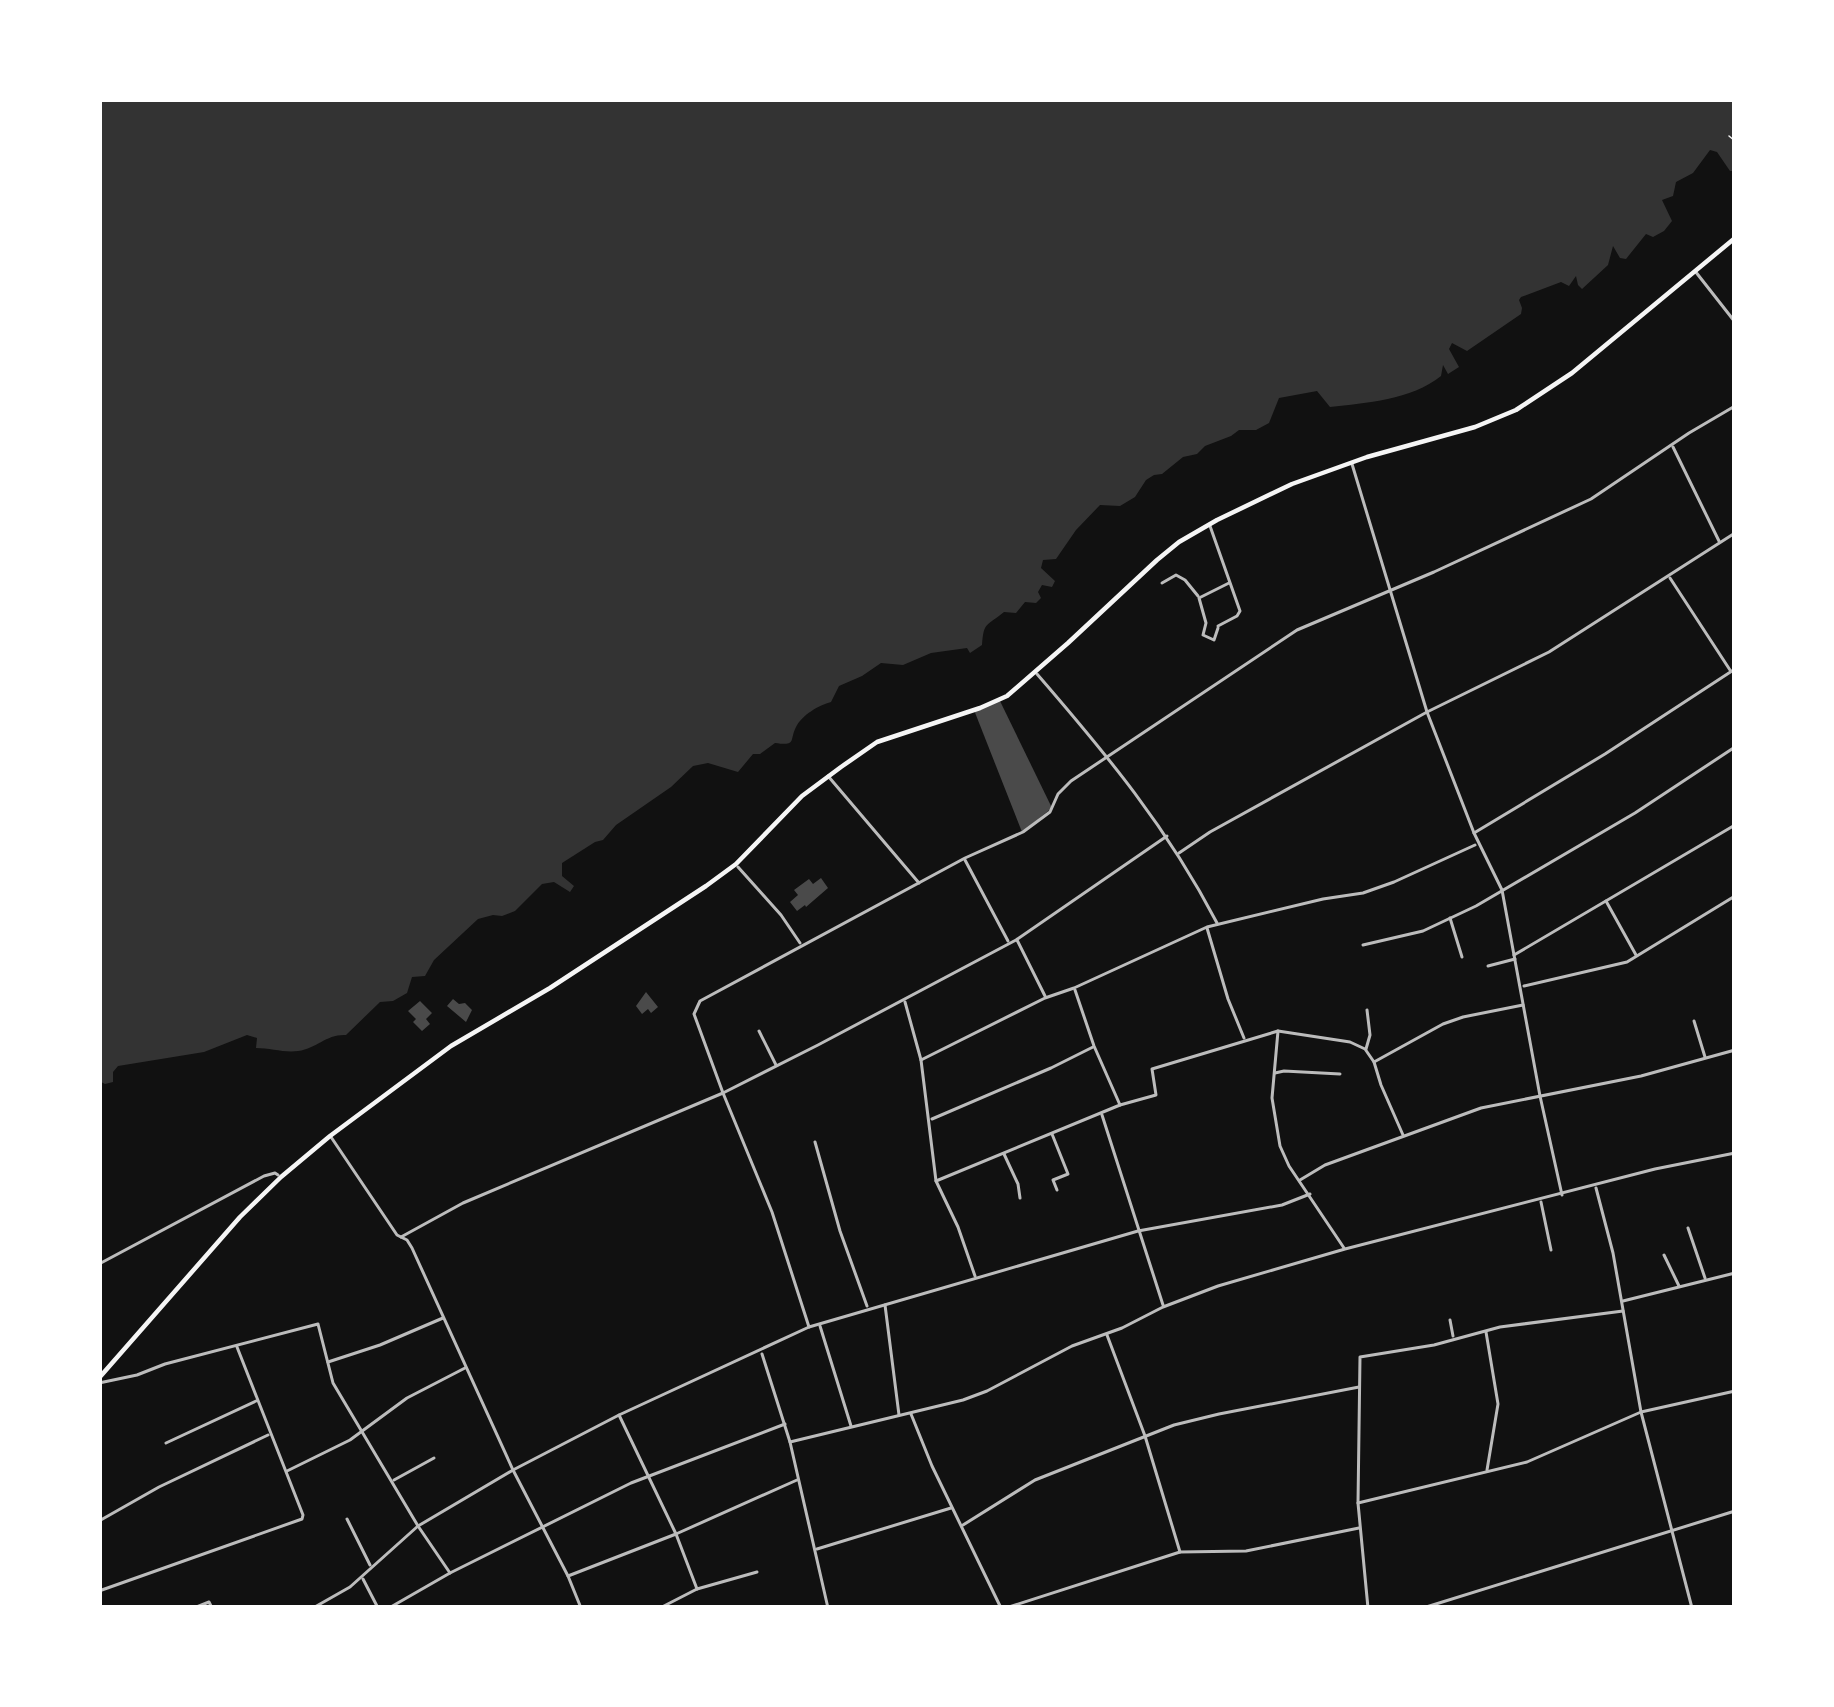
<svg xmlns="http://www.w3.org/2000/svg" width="1834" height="1707" font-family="'Nunito Sans',sans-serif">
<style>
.water{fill:#333}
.building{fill:#4a4a4a}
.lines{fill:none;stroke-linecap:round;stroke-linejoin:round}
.path{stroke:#f5f5f5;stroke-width:1.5}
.minor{stroke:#bcbcbc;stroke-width:3}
.secondary{stroke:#f5f5f5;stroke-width:4.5}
</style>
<rect width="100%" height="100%" fill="#111"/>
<path class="water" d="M99 99H1735V171H1730L1717 152 1710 150 1693 173 1676 182 1673 196 1662 200 1672 221 1664 231 1653 237 1646 234 1626 259 1620 258 1613 246 1608 265 1582 289 1578 285 1576 276 1569 286 1561 282 1521 297 1519 300 1522 308 1521 314 1467 351 1452 343 1449 349 1459 367 1448 374 1443 365 1441 376C1411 400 1366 403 1330 407L1317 391 1279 398 1269 423 1256 430H1239L1231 436 1205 446 1197 454 1183 457 1162 474 1154 475 1146 480 1135 497 1120 506 1100 505 1076 530 1056 559 1043 560 1041 568 1055 581 1052 587 1042 585 1038 592 1041 598 1036 603 1025 602 1016 613 1004 612C986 627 984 621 982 645L970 653 967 648 931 653 903 665 881 663 862 676 839 686 831 702C819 705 802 715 796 727 789 741 797 746 775 743L760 754H753L738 772 708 763 693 766 671 787 616 825 603 840 595 842 562 863V876L574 886 570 892 554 882 542 884 515 911 502 916 493 915 478 919 434 960 425 976 412 977 407 993 393 1001 380 1002 346 1035C326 1034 318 1048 298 1051 285 1053 270 1048 256 1048L257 1038 247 1035 204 1052 118 1066 113 1072V1082L105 1084 99 1081Z"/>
<g class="building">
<path d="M999 699 1052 808 1022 832 974 710Z"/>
<path d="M821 878 828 888 806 907 805 905 797 911 790 902 798 895 794 890 809 879 813 884Z"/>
<path d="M646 992 658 1007 651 1013 648 1009 642 1014 636 1006Z"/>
<path d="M453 999 459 1004 465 1003 472 1010 466 1022 447 1006Z"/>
<path d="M420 1001 432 1013 426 1019 430 1024 422 1031 413 1022 416 1019 408 1011Z"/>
</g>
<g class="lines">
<path class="path" d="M1729 136 1735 141"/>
<g class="minor">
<path d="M1695 271 1735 322"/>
<path d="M1673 447 1719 541"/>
<path d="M1352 464 1427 712 1474 833 1502 890 1540 1096 1562 1195"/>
<path d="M1210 526 1240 611 1237 616 1218 626"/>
<path d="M1670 578 1730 670"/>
<path d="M1162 583 1176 575 1185 580 1198 596"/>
<path d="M1218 628 1214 640 1203 635 1206 623 1199 598 1229 583"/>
<path d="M1037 674C1107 755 1167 827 1217 923"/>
<path d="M828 776 919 883"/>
<path d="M1474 833 1605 754 1735 669"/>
<path d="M1179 853 1210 832 1427 712 1549 652 1735 533"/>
<path d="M965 860 1008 941"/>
<path d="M738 867 781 915 800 943"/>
<path d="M1606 901 1636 955"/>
<path d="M1450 918 1462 957"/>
<path d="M1207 928 1228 999 1244 1038"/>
<path d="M1017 940 1045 996"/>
<path d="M1363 945 1423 931 1476 906 1635 813 1735 747"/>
<path d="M1514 955 1735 825"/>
<path d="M1488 966 1515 959"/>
<path d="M1524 986 1627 962 1735 896"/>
<path d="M905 1002 921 1060 936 1181 958 1227 975 1276"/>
<path d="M1694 1021 1705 1057"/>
<path d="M759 1031 776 1065"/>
<path d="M1278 1031 1272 1098 1280 1146 1289 1166 1344 1248"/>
<path d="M1366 1049 1370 1035 1367 1010"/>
<path d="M921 1060 1045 998 1074 988 1207 927 1323 899 1363 893 1394 882 1475 845"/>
<path d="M1374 1062 1381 1085 1403 1135"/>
<path d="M1275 1073 1284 1071 1340 1074"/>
<path d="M1120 1105 1156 1095 1152 1069 1278 1031 1350 1042 1365 1049 1374 1062 1443 1024 1463 1017 1523 1005"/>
<path d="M1102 1115 1163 1305"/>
<path d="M932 1119 1051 1068 1093 1047"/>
<path d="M1052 1134 1068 1174 1053 1180 1057 1190"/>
<path d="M331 1137 397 1235 407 1240 412 1248 513 1470 568 1576 581 1608"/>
<path d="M815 1142 840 1231 867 1306"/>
<path d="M1004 1154 1018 1184 1020 1198"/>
<path d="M1300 1180 1325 1165 1481 1108 1641 1076 1735 1050"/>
<path d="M936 1181 1120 1105 1094 1046 1075 990"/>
<path d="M1596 1188 1613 1253 1641 1412 1692 1608"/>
<path d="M1541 1202 1551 1250"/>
<path d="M1688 1228 1705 1278"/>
<path d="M401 1237 463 1203 723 1093 818 1045 1016 940 1167 836"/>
<path d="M1664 1255 1679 1286"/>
<path d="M99 1264 264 1176 275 1173 278 1175"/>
<path d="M1623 1301 1735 1273"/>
<path d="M885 1305 899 1415"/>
<path d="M1450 1320 1453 1336"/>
<path d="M820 1326 851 1426"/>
<path d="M809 1327 772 1212 723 1093 694 1014 700 1001 965 858 1023 832 1050 812 1058 794 1071 781 1297 630 1434 572 1591 499 1689 433 1735 406"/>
<path d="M1486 1332 1498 1404 1487 1470"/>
<path d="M1107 1335 1145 1436 1180 1552"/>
<path d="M762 1354 790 1442 828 1608"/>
<path d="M328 1362 380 1345 443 1318"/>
<path d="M99 1383 137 1375 165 1364 318 1324 333 1383 418 1526 450 1573"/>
<path d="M911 1414 932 1466 1001 1608"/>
<path d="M619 1415 676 1534 697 1589"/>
<path d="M790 1442 963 1400 987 1391 1072 1346 1122 1328 1163 1307 1218 1286 1345 1249 1655 1169 1735 1153"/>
<path d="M166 1443 256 1401"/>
<path d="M287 1471 350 1440 407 1398 465 1368"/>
<path d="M394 1480 434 1458"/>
<path d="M1358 1503 1527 1462 1641 1412 1735 1391"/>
<path d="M347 1519 370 1565"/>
<path d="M99 1521 159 1487 268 1435"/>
<path d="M963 1525 1035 1480 1174 1425 1219 1414 1359 1387"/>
<path d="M817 1549 951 1508"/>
<path d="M568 1576 676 1534 797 1480"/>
<path d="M363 1579 378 1608"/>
<path d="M99 1591 302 1519 303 1515 237 1347"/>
<path d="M194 1608 209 1602 212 1608"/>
<path d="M313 1608 350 1587 418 1526 513 1470 619 1415 809 1327 1138 1231 1282 1205 1310 1194"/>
<path d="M389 1608 450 1573 631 1483 785 1424"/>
<path d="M660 1608 697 1589 757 1572"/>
<path d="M1006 1608 1180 1552 1246 1551 1359 1528"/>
<path d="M1368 1608 1358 1503 1360 1357 1434 1345 1500 1327 1623 1311"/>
<path d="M1423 1608 1735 1511"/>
</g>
<path class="secondary" d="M99 1378 240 1217 281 1177 330 1136 451 1046 550 988 706 886 736 864 802 796 841 767 877 742 980 708 1007 696 1068 643 1157 560 1179 542 1217 520 1292 484 1367 457 1475 427 1516 410 1572 373 1735 238"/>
</g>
<rect width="1834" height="1707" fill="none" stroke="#ffffff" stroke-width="204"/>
</svg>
